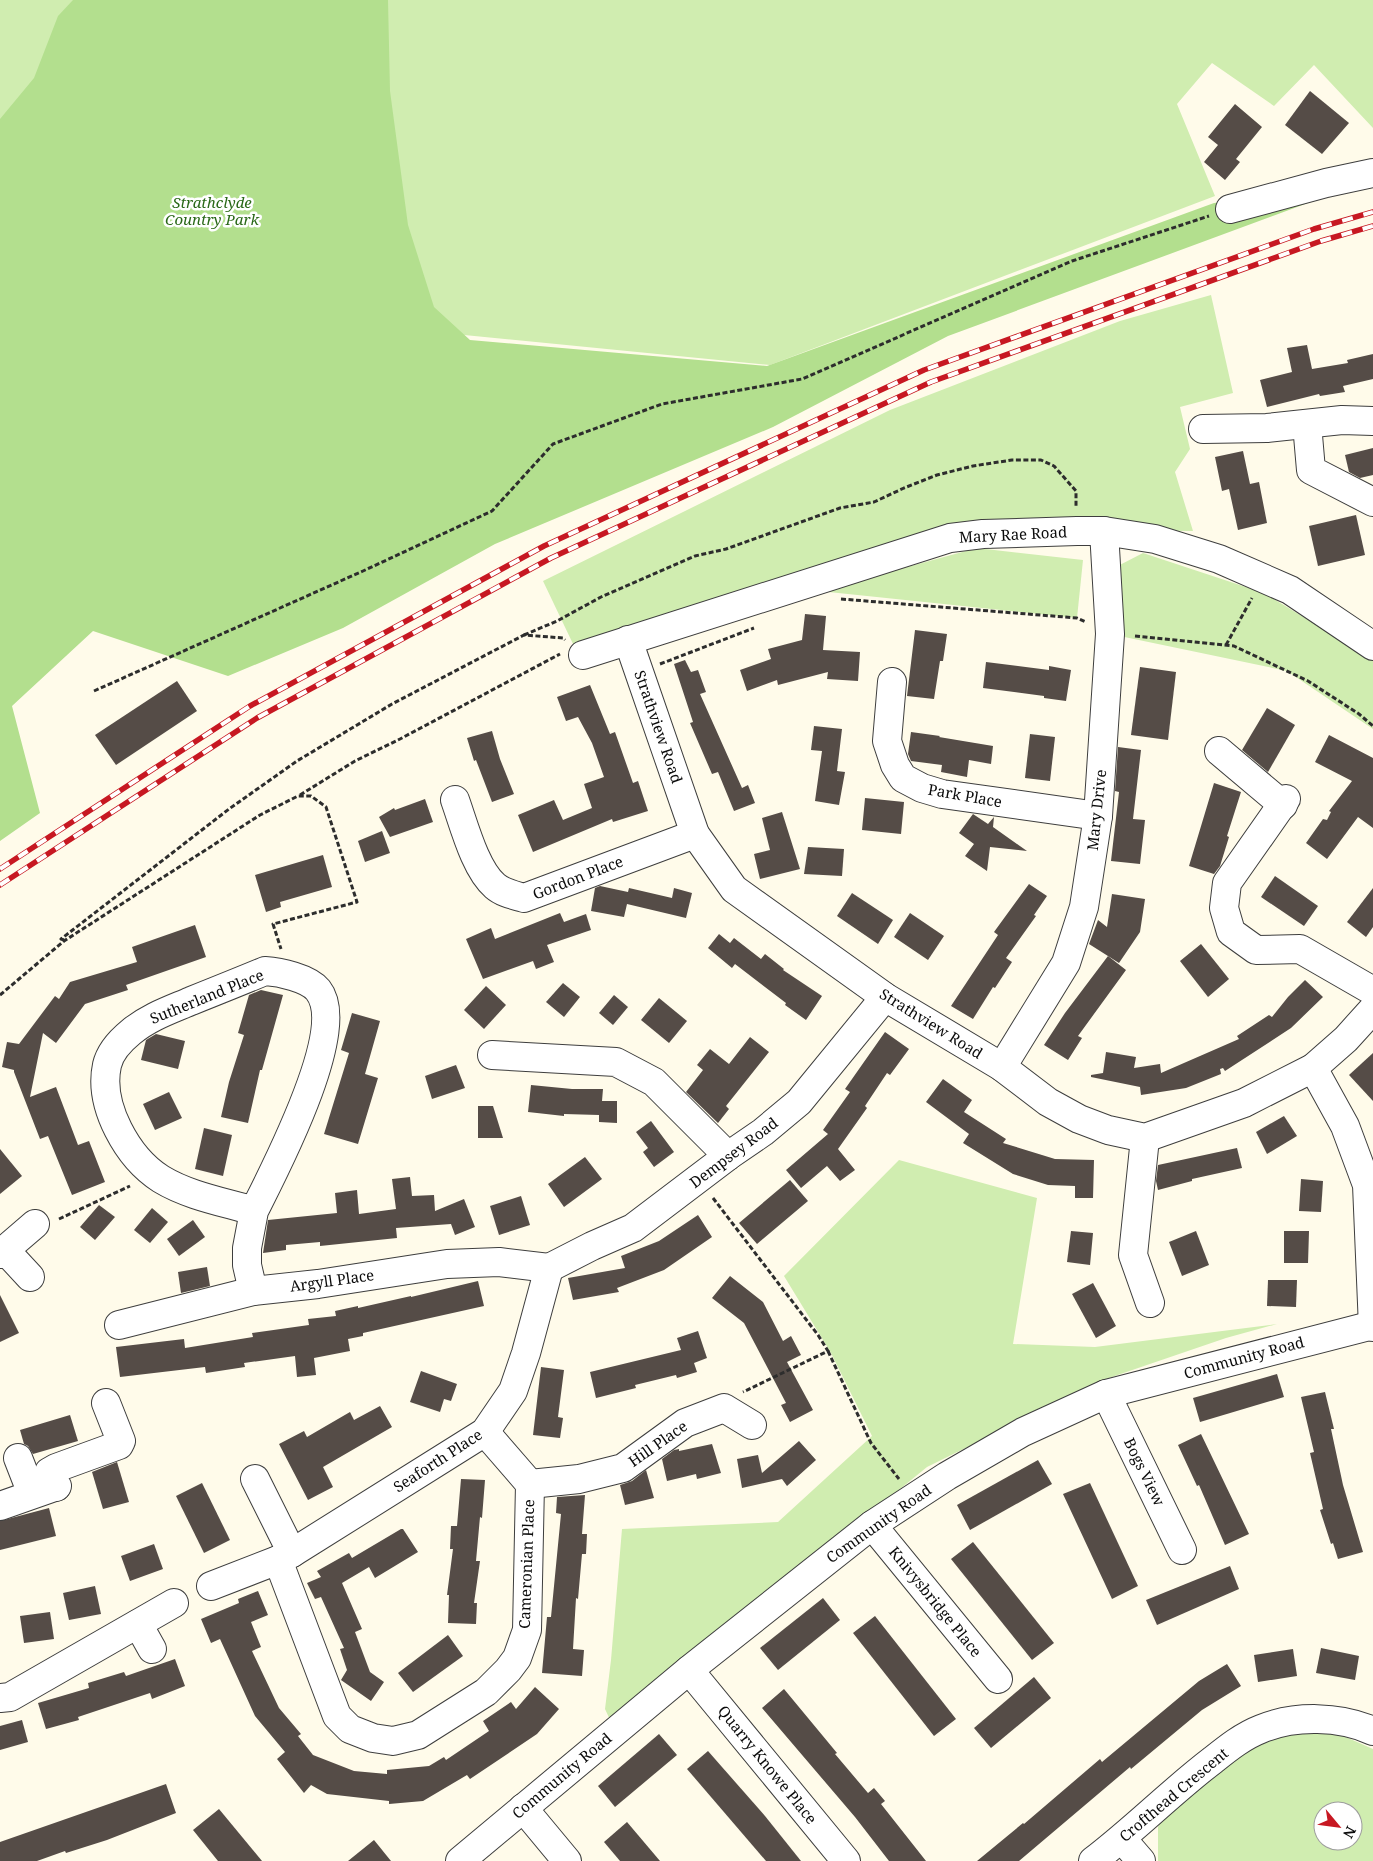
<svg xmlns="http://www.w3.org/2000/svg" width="1373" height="1861" font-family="'Noto Serif',serif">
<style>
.green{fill:#d0edb0;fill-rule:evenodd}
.forest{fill:#b3df8e}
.building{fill:#554c47}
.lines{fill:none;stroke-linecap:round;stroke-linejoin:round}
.minor-casing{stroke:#3e3e3e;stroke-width:30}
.path{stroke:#2d2d2d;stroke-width:3;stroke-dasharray:5 2.5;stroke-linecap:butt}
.minor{stroke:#fff;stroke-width:28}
.rail-casing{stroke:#c71822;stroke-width:5.5}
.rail{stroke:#fff;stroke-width:4;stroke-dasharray:11;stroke-linecap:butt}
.labels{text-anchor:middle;stroke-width:5;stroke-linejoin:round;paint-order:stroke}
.park-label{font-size:15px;font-style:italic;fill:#296817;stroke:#fff}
.street-label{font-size:15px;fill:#0b0b0b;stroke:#fff}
</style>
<rect width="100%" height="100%" fill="#fffbea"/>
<g class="green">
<path d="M0 0H1373V128L1314 65 1274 106 1212 63 1177 104 1215 196 770 365 454 334 0 622Z"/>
<path d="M1211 295 1233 393 1180 407 1190 449 1175 472 1193 531 938 529 574 646 543 581 890 410 1120 321Z"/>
<path d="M977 548 1083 560 1077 618 819 591Z"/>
<path d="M1143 553 1264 593 1373 659V729L1287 671 1110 634 1112 569Z"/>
<path d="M899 1160 1037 1198 1013 1344 1095 1347 1277 1324 1226 1338 1103 1380 927 1467 612 1724 605 1709 611 1660 622 1529 778 1522 872 1436 831 1353 784 1276Z"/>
<path d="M1299 1729 1339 1734 1373 1749V1861H1158V1827L1166 1808 1263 1738ZM1323 1811H1353V1841H1323Z"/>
</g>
<path class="forest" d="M73 0H388L390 91 408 225 434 307 470 340 767 366 1214 203 1343 190 948 336 773 427 495 544 343 628 228 676 93 631 12 706 40 813 0 841V119L34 78 58 16Z"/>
<g class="building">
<path d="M1310 91 1349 123 1322 154 1285 125Z"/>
<path d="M1235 104 1262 127 1236 159 1240 162 1225 180 1204 162 1218 145 1208 137Z"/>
<path d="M1307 345 1312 369 1348 363 1347 360 1373 354V379L1343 386 1345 392 1320 396 1319 394 1267 407 1260 380 1292 372 1287 348Z"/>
<path d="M1373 448V475L1360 478 1349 472 1345 455Z"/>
<path d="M1243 451 1250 484 1259 482 1267 523 1238 530 1229 489 1222 491 1215 457Z"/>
<path d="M1356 515 1365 555 1318 566 1309 526Z"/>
<path d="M805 614 826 616 823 650 860 652 858 681 827 679 828 672 778 685 777 680 747 691 740 670 771 659 768 649 802 640Z"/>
<path d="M915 630 947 634 943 661H940L934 699 907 696Z"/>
<path d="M685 660 691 672 698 670 706 692 700 694 742 788 748 785 755 803 734 811 718 772 712 774 690 723 693 722 674 664Z"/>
<path d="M986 662 1049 670V666L1071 670 1066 701 1044 698V696L983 688Z"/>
<path d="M1140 667 1176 672 1168 740 1131 735Z"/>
<path d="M177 681 197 711 116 765 95 735Z"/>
<path d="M590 685 610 734 615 732 633 783 638 781 648 811 613 822 612 819 533 852 518 815 554 800 563 820 592 808 584 784 604 777 592 743 578 717 566 721 557 697Z"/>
<path d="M1267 708 1295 725 1268 772 1242 750Z"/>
<path d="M814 726 842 729 837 771 845 772 839 805 815 801 822 751 811 750Z"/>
<path d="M492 731 500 759 514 794 492 802 476 760 474 761 467 738Z"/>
<path d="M911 732 940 736 939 737 993 746 991 764 969 760 967 777 941 772 942 765 911 761 908 754Z"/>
<path d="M1030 734 1055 737 1050 781 1025 778Z"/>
<path d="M1329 735 1373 758V828L1358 817 1327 859 1306 843 1323 819 1327 820 1331 812 1329 811 1352 781 1315 762Z"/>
<path d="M1118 747 1141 750 1133 819 1145 820 1140 864 1111 861 1119 792 1115 791Z"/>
<path d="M1214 783 1241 792 1227 836 1229 837 1220 866 1214 874 1189 866Z"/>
<path d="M865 798 904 802 901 834 862 830Z"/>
<path d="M425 799 433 822 390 837 379 817 394 808 395 810Z"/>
<path d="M782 812 800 869 760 879 754 854 770 850 762 818Z"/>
<path d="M973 814 988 824 994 817 993 827 1027 851 990 847 987 871 965 856 974 844 959 833Z"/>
<path d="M382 831 390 853 365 862 358 841Z"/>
<path d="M808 847 844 849 842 876 804 874Z"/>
<path d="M323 855 332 887 280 902 281 907 266 912 255 875Z"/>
<path d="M1275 876 1318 906 1304 926 1261 897Z"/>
<path d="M1029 884 1047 896 1034 915 1036 916 1006 958 1012 962 995 988 993 987 973 1019 951 1006 998 935 994 932Z"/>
<path d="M600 886 628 892 629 888 672 898 674 888 692 893 686 918 627 904 624 917 591 911 595 888Z"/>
<path d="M1373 888V927L1366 937 1347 922Z"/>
<path d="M852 893 893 920 878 944 837 916Z"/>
<path d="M1112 894 1145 899 1140 932 1119 963 1089 944 1098 920 1107 927Z"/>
<path d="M560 913 564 922 586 914 591 930 547 945 554 962 536 969 533 961 483 979 466 939 491 928 495 939Z"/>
<path d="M910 913 944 936 928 960 894 937Z"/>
<path d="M195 925 206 957 126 985 128 990 85 1004 56 1043 43 1033 30 1097 56 1087 78 1145 89 1141 105 1182 72 1195 48 1136 40 1139 14 1072V1070L2 1067 7 1042 19 1044 55 996 59 999 70 982 137 962 132 947Z"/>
<path d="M719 934 730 943 734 938 761 959 765 954 784 969 783 970 822 996 806 1020 785 1005 786 1003 735 964 732 968 708 948Z"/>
<path d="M1201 944 1229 979 1208 997 1180 961Z"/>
<path d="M1108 956 1126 970 1078 1036 1082 1038 1068 1060 1044 1045 1065 1013Z"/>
<path d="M1305 980 1323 997 1291 1028 1225 1071 1223 1068 1220 1069 1221 1074 1186 1088 1141 1095 1140 1087 1091 1077V1075L1103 1073 1106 1052 1136 1057 1134 1068 1160 1064 1161 1073 1239 1039 1237 1036 1269 1015 1272 1017 1288 997Z"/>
<path d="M563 983 580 997 564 1017 546 1002Z"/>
<path d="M486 986 506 1005 484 1029 464 1010Z"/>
<path d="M261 990 283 995 262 1070H260L248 1123 221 1117 229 1082 244 1035 238 1033 249 995Z"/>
<path d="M614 995 628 1007 613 1025 599 1013Z"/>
<path d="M659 998 687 1021 669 1043 641 1020Z"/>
<path d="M352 1013 380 1021 365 1074 378 1078 358 1144 324 1134 349 1053 341 1050Z"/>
<path d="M885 1032 909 1049 890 1075 887 1073 865 1106 867 1108 838 1149 855 1170 840 1181 827 1166 801 1188 786 1170 828 1134 823 1130 850 1092 845 1089Z"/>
<path d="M156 1034 185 1041 178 1069 141 1060 146 1040Z"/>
<path d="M750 1037 769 1052 726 1106 729 1109 718 1123 686 1092 703 1070 697 1065 710 1049 729 1064Z"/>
<path d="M1373 1053V1101L1349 1075Z"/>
<path d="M456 1065 465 1088 432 1099 425 1076Z"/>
<path d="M943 1079 972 1100 964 1112 1006 1139 1003 1143 1055 1159 1094 1160 1093 1198H1075V1186L1048 1185 1013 1174 963 1143 969 1134 926 1102Z"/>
<path d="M531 1085 572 1089H603L602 1101H617V1123L599 1122V1115L564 1114V1116L528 1112Z"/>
<path d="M169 1092 182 1118 155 1130 143 1104Z"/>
<path d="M478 1106H493L503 1138H478Z"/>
<path d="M1284 1116 1297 1136 1267 1154 1256 1132Z"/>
<path d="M651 1121 674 1152 654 1167 643 1152 648 1148 636 1132Z"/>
<path d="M204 1128 232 1135 223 1176 195 1169Z"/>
<path d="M1237 1148 1242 1168 1192 1179V1181L1158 1190 1156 1181 1158 1165Z"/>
<path d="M0 1149 22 1176 0 1194Z"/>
<path d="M585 1157 602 1179 564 1207 548 1184Z"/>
<path d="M410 1177 412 1196 434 1195 435 1211 464 1199 475 1227 455 1235 451 1224 396 1228 397 1238 320 1246V1242L286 1245V1250L263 1253 268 1220 337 1213 335 1193 357 1190 359 1214 396 1209 392 1179Z"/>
<path d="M1301 1179 1323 1181 1321 1212 1299 1211Z"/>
<path d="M790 1180 808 1201 757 1244 739 1223Z"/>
<path d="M521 1196 530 1225 499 1235 490 1206Z"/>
<path d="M99 1205 115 1217 95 1240 80 1227Z"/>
<path d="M152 1208 168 1222 150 1243 134 1230Z"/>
<path d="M698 1215 712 1237 664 1270 617 1288 619 1292 573 1300 568 1278 625 1268 621 1256 659 1241Z"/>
<path d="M193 1220 205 1237 179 1256 167 1239Z"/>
<path d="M1071 1231 1093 1233 1090 1265 1067 1262Z"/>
<path d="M1196 1231 1209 1265 1182 1276 1169 1242Z"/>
<path d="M1284 1231H1309L1308 1263H1284Z"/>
<path d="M207 1267 210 1286 181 1293 178 1272Z"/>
<path d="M730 1276 763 1302 783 1341 791 1336 801 1355 787 1362 813 1410 790 1422 781 1405 786 1403 744 1323 712 1298Z"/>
<path d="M1268 1280H1297L1296 1307 1267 1306Z"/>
<path d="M478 1281 484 1306 363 1333V1336L348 1339 350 1351 314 1358 316 1375 297 1377 295 1356 244 1363 245 1367 206 1373 205 1367 120 1377 116 1347 184 1339 185 1348 253 1337 252 1333 309 1325 308 1319 336 1316 335 1311 358 1306V1308L411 1296V1297Z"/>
<path d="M1093 1283 1116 1326 1096 1338 1072 1294Z"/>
<path d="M0 1295 19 1333 0 1342Z"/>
<path d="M698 1331 707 1358 694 1363 697 1372 677 1378 676 1375 635 1385 636 1388 596 1398 590 1372 681 1350 677 1338Z"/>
<path d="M541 1367 564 1370 558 1417 563 1418 560 1438 533 1435Z"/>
<path d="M421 1371 457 1384 451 1401 444 1399 440 1412 410 1402Z"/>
<path d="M1277 1374 1284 1397 1200 1422 1193 1398Z"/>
<path d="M1325 1392 1334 1429H1331L1343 1485 1363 1552 1338 1559 1333 1543 1331 1544 1320 1510 1323 1509 1310 1453 1314 1452 1301 1397Z"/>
<path d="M380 1406 392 1427 323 1467 333 1487 308 1500 279 1444 304 1431 307 1437 350 1412 354 1420Z"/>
<path d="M70 1415 78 1441 33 1454 28 1446 24 1444 20 1430Z"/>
<path d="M1201 1434 1249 1534 1225 1545 1199 1485 1197 1486 1178 1445Z"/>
<path d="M799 1441 816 1460 787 1486 782 1479 742 1488 737 1459 758 1455 762 1473Z"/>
<path d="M712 1444 721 1473 697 1479 696 1474 667 1481 662 1459 674 1450 679 1449V1451Z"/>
<path d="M1038 1460 1052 1484 970 1530 957 1505Z"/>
<path d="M117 1462 129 1502 103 1509 92 1472Z"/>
<path d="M646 1470 654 1498 625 1505 620 1485 632 1481Z"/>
<path d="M461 1479 485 1480 482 1518 480 1517 476 1561H480L474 1603H477L476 1624 448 1623 449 1595H447L453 1549H450L451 1526H457Z"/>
<path d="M202 1483 230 1540 204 1553 176 1496Z"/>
<path d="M1090 1483 1138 1586 1112 1599 1063 1494Z"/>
<path d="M585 1495 582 1534H587L586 1554H582L578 1599 576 1598 573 1649 584 1650 582 1676 542 1673 547 1617H551L561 1514 556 1513 557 1497Z"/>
<path d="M49 1508 56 1536 0 1550V1521Z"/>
<path d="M401 1529H403L418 1552 375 1578 369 1567 342 1583 362 1629 355 1632 370 1672 384 1682 371 1701 341 1680 347 1670 340 1649 344 1648 321 1597 315 1599 307 1583 321 1577 317 1571 349 1553 352 1558Z"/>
<path d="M973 1542 1054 1643 1032 1660 951 1559Z"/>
<path d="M154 1544 163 1569 130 1581 121 1556Z"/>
<path d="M1230 1566 1239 1589 1157 1625 1146 1600Z"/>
<path d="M95 1586 101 1614 69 1620 63 1593Z"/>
<path d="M258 1591 268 1615 251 1622 261 1647 252 1651 279 1708 301 1734 298 1736 313 1755 354 1771 387 1774V1770L429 1766 444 1757 446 1760 489 1731 483 1721 511 1702 516 1709 535 1687 559 1709 537 1734 470 1779 467 1775 423 1801 389 1804V1801L327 1794 311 1785 304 1793 277 1759 285 1752 255 1716 220 1639 211 1643 201 1619 239 1603 238 1599Z"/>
<path d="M823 1598 840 1620 778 1670 760 1648Z"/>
<path d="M50 1612 54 1639 24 1643 20 1616Z"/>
<path d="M875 1616 956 1719 934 1736 853 1633Z"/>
<path d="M448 1635 463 1656 413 1692 398 1673Z"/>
<path d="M1321 1648 1359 1656 1355 1680 1316 1673Z"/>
<path d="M1293 1649 1297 1676 1258 1682 1254 1655Z"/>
<path d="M175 1659 185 1686 152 1699 150 1693 78 1717 79 1720 46 1729 38 1703 89 1688 88 1683 124 1672 126 1676Z"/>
<path d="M1227 1664 1241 1686 1202 1710 1131 1769 1130 1767 1019 1861H977L1023 1823 1024 1824 1100 1759 1102 1762 1199 1681Z"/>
<path d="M1034 1677 1051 1698 991 1748 974 1728Z"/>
<path d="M784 1689 837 1753 835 1754 868 1793 874 1788 885 1801 881 1804 926 1861H889L855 1817 762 1708Z"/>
<path d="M22 1720 28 1742 0 1750V1726Z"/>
<path d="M659 1734 677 1755 615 1807 598 1786Z"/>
<path d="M708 1751 765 1816 801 1861H766L687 1769Z"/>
<path d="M166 1784 176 1813 107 1840 66 1853 65 1851 37 1861H0V1842Z"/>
<path d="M219 1809 262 1861H218L193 1830Z"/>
<path d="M627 1822 660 1861H620L604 1842Z"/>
<path d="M374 1840 391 1861H348Z"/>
</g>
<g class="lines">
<defs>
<g id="minor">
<path d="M1230 209 1326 183 1373 173"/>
<path d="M1307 424 1311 470 1373 502"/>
<path d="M1203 429 1267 428 1342 420 1373 421"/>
<path d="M628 640 695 834 734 889 885 997 1002 1067 1048 1102 1079 1119 1108 1130 1145 1138 1244 1103 1313 1068 1346 1039 1373 1009"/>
<path d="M583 655 950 538 983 534 1077 531H1104L1155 539 1219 559 1290 590 1373 646"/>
<path d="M892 682 887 741 895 765 903 778 922 788 942 794 1098 816"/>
<path d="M1219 751 1283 805"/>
<path d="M1286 799 1227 883 1224 908 1231 932 1256 950 1300 949 1373 991"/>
<path d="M455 800C464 825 475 869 495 886 503 893 514 895 524 898L695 834"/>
<path d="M492 1055 616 1062 654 1082 728 1156"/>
<path d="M1002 1067 1066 963 1084 907 1098 816 1110 634 1104 531"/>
<path d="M1313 1068 1345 1126 1367 1185 1373 1327"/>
<path d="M1145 1138 1133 1255 1150 1303"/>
<path d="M5 1250 30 1277"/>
<path d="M0 1254 35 1224"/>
<path d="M549 1268 592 1246 633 1228 728 1156 763 1132 799 1102 885 997"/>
<path d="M253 1291 247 1265V1248L254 1211C224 1202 189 1196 161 1179 128 1158 98 1106 107 1065 110 1052 120 1041 131 1032 149 1017 170 1010 191 1001 216 991 241 981 265 971 280 972 308 978 318 990 349 1029 274 1171 254 1211"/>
<path d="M119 1325 253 1291 318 1284 447 1264 499 1262 549 1268"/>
<path d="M1106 1394 1182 1550"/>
<path d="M18 1458 32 1494"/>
<path d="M255 1479 292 1553"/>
<path d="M530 1484 579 1479 623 1468 685 1423 724 1408 752 1425"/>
<path d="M56 1487 49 1472 56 1468 119 1445 121 1441 106 1403"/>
<path d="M0 1506 57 1486"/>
<path d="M872 1525 998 1679"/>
<path d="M278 1560 337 1716 350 1729 373 1738 393 1741 418 1735 486 1692 508 1670 517 1658 527 1630 530 1484 485 1432"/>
<path d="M211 1586 278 1560 292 1553 485 1432 513 1391 526 1353 549 1268"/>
<path d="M138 1624 152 1649"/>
<path d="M689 1670 846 1861"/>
<path d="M0 1698 10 1697 174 1603"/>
<path d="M523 1808 567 1861"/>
<path d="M1122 1839 1141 1861"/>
<path d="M460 1861 689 1670 872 1525 947 1476 1023 1432 1106 1394 1373 1325"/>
<path d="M1093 1861C1135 1829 1171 1792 1213 1760 1228 1748 1243 1736 1261 1729 1295 1715 1340 1716 1373 1731"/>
</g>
</defs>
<use href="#minor" class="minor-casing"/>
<g class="path">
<path d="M841 599 1077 618 1086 622"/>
<path d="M524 635 557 621 601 597 695 556 726 549 840 508 874 502 904 488 937 475 973 466 1012 460H1041L1054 466 1076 491V508"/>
<path d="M1135 636 1234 646 1308 681 1359 714 1373 726"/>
<path d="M1226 645 1252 598"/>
<path d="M660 664 754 628"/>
<path d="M94 691 363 571 492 511 553 444 662 404 802 379 1072 261 1209 216"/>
<path d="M300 795 355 761 400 739 560 654"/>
<path d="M64 940 61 939 229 809 297 761 392 704 524 635 563 638 565 640"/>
<path d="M0 995 64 941 260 815 298 796H311L326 807 357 902 273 924 281 949"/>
<path d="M713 1198 818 1335 828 1351 743 1392"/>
<path d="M59 1219 130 1186"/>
<path d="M828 1351 871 1443 899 1479"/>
</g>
<use href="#minor" class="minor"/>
<defs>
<g id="rail">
<path d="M0 869 250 706 544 546 924 370 1314 229 1373 212"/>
<path d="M0 885 257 718 551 558 931 382 1321 241 1373 226"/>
</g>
</defs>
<use href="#rail" class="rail-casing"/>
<use href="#rail" class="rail"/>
</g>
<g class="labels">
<g class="park-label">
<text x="212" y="208">Strathclyde<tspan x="212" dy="17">Country Park</tspan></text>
</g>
<g class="street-label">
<text transform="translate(1013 535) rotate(-3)" y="5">Mary Rae Road</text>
<text transform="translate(658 727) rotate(71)" y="5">Strathview Road</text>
<text transform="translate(965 796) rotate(10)" y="5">Park Place</text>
<text transform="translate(1097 810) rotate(-84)" y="5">Mary Drive</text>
<text transform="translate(578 878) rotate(-21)" y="5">Gordon Place</text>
<text transform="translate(207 997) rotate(-22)" y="5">Sutherland Place</text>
<text transform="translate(931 1024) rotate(32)" y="5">Strathview Road</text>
<text transform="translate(734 1153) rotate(-37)" y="5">Dempsey Road</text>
<text transform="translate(332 1281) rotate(-8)" y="5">Argyll Place</text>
<text transform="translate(1244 1358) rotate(-15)" y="5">Community Road</text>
<text transform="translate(658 1444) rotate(-35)" y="5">Hill Place</text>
<text transform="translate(438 1461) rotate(-33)" y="5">Seaforth Place</text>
<text transform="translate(1144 1472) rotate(64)" y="5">Bogs View</text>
<text transform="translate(879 1524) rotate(-35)" y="5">Community Road</text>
<text transform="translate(527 1564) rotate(-88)" y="5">Cameronian Place</text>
<text transform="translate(935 1602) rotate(51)" y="5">Knivysbridge Place</text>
<text transform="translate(767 1765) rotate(51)" y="5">Quarry Knowe Place</text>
<text transform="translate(562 1776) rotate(-40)" y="5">Community Road</text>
<text transform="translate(1174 1795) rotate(-40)" y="5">Crofthead Crescent</text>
</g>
</g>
<g transform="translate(1338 1826) rotate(119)"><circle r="24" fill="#ffffff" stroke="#9d9d9d"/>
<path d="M0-4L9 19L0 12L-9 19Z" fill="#c71822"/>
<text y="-8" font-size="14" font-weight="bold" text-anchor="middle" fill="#0b0b0b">N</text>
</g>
</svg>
